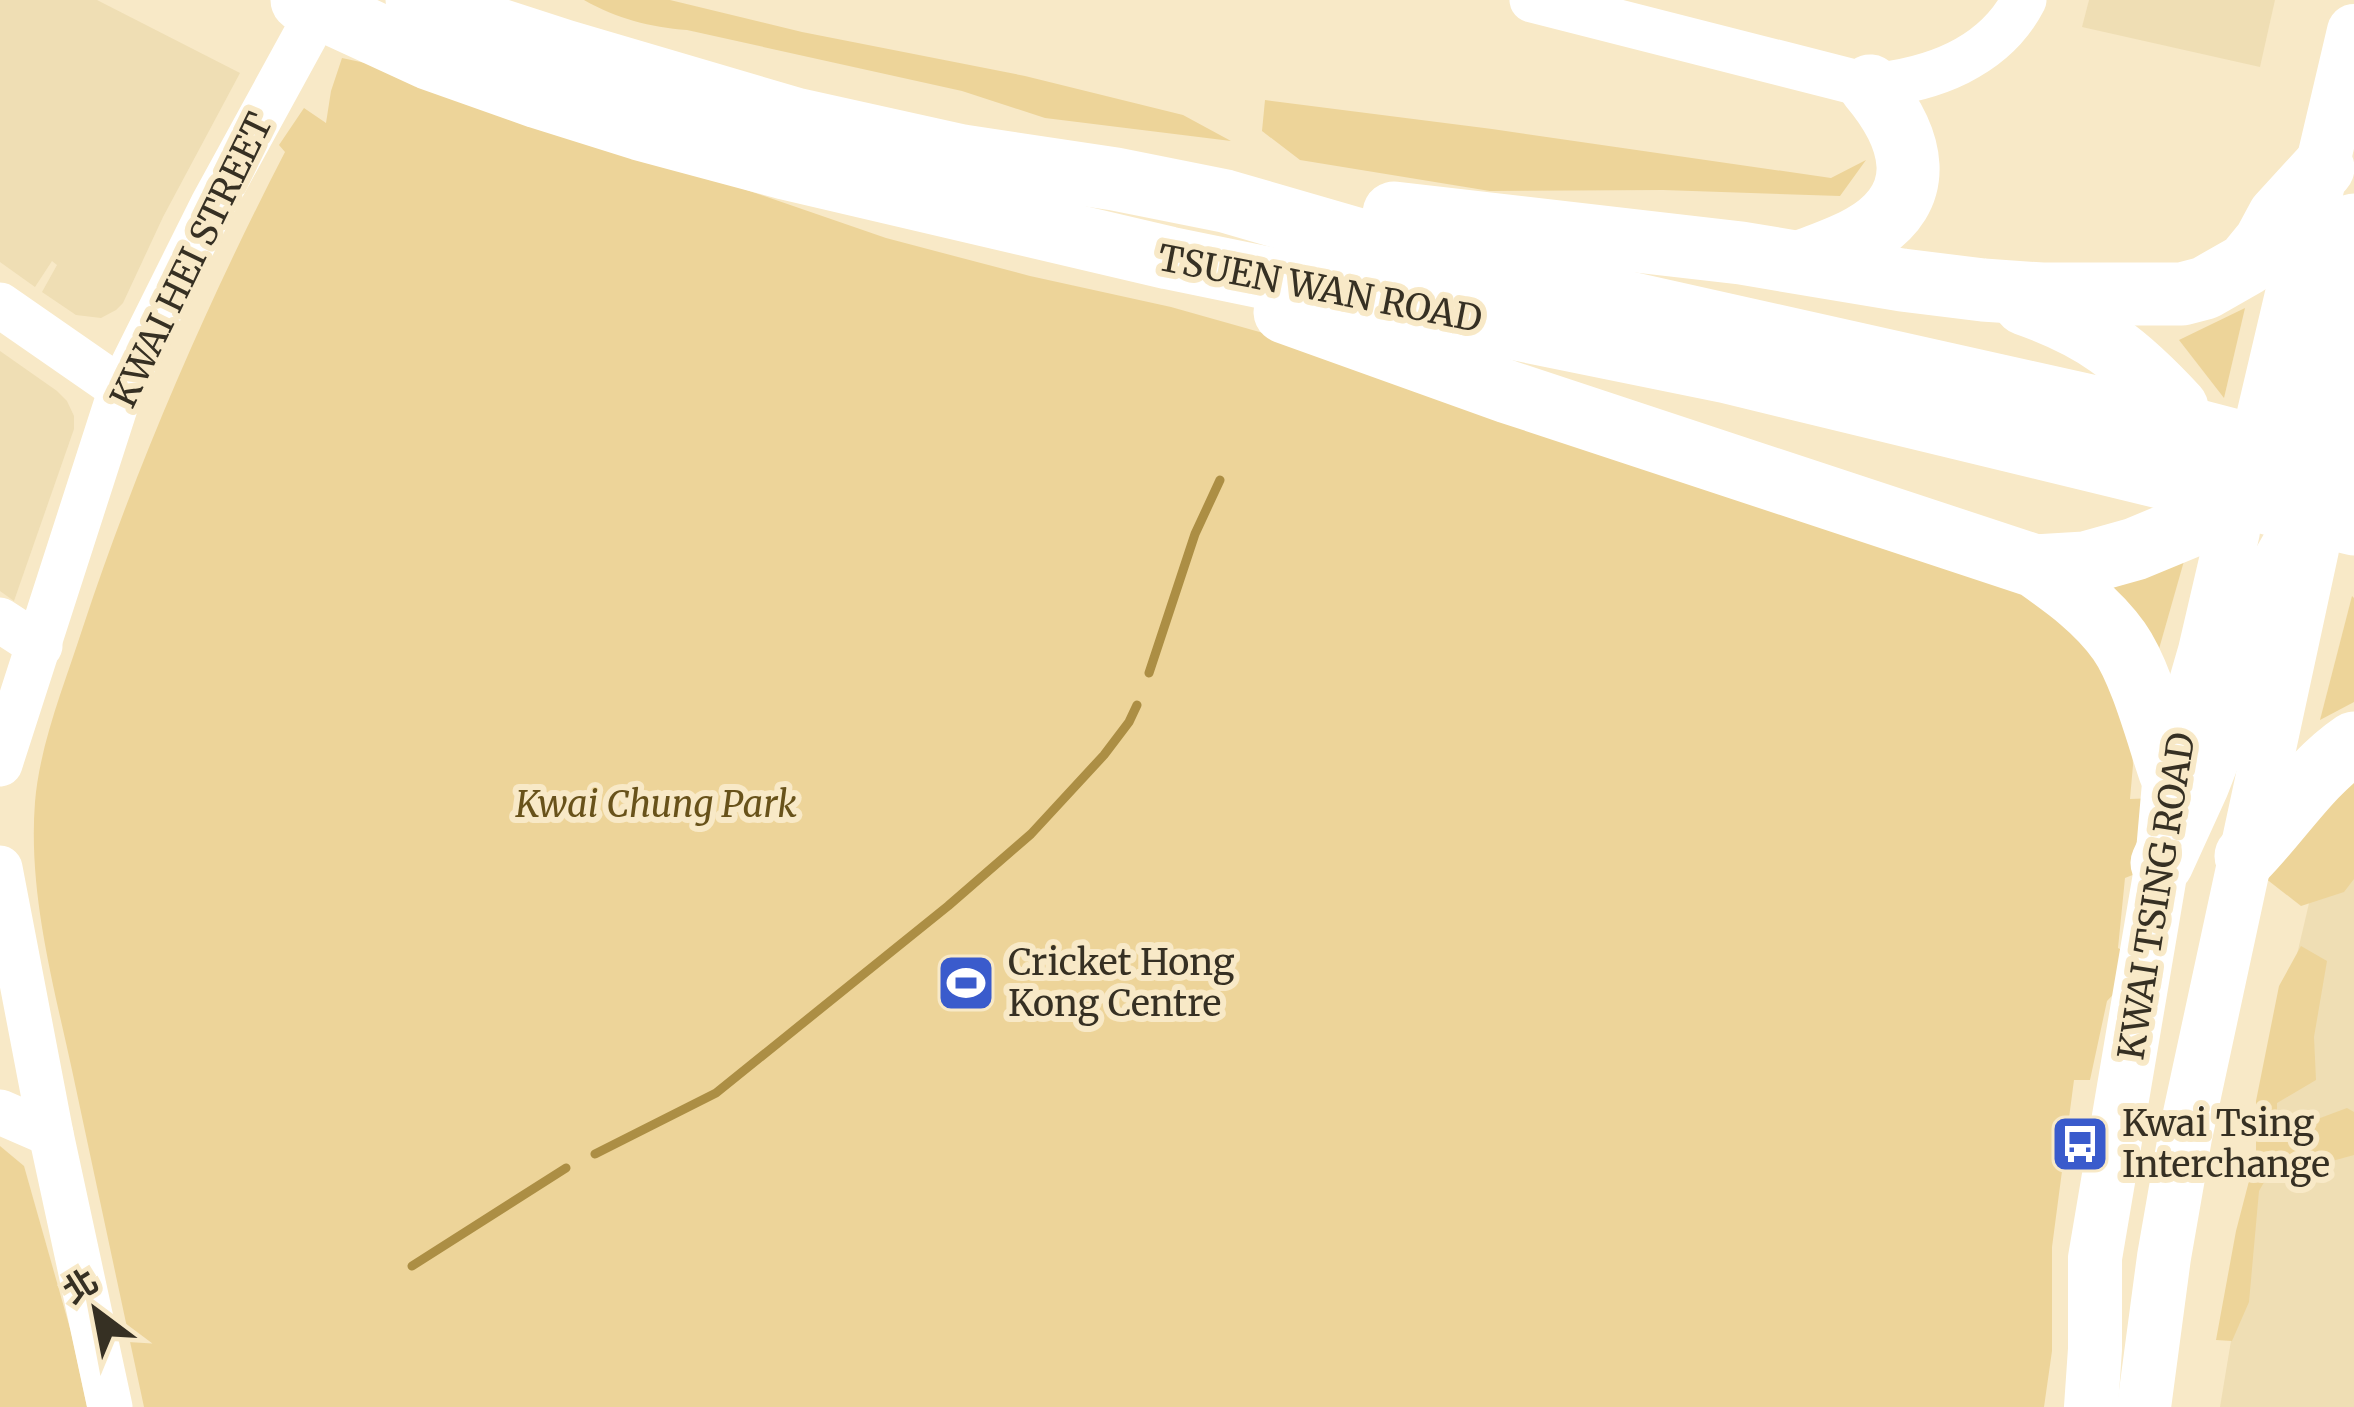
<svg xmlns="http://www.w3.org/2000/svg" width="2354" height="1407" font-family="Merriweather,'Noto Sans TC',serif">
<style>
.built{fill:#efdeb4}
.green{fill:#edd499}
.lines{fill:none;stroke-linecap:round;stroke-linejoin:round}
.stream{stroke:#ac8e44;stroke-width:9}
.minor{stroke:#fff;stroke-width:45}
.major{stroke:#fff;stroke-width:54}
.highway{stroke:#fff;stroke-width:63}
.labels{text-anchor:middle;stroke-width:12;stroke-linejoin:round;paint-order:stroke}
.street-label{font-size:36px;fill:#363023;stroke:#f8e9c7}
.park-label{font-size:36px;font-style:italic;fill:#68521a;stroke:#f8e9c7}
.poi-label{font-size:36px;fill:#363023;stroke:#f8e9c7;text-anchor:start}
</style>
<rect width="100%" height="100%" fill="#f8e9c7"/>
<g class="built">
<path d="M0 0H97L240 73 163 217 123 303 116 310 101 318 76 315 42 292 57 265 52 261 35 287 0 262Z"/>
<path d="M2089 0H2275L2260 67 2082 27Z"/>
<path d="M0 351 57 391 67 401 74 416V429L14 601 0 591Z"/>
<path d="M2354 834V1407H2220L2291 980 2310 899Z"/>
</g>
<g class="green">
<path d="M584 0H670L802 32 1025 76 1183 115 1231 141 1045 118 962 91 687 30C650 27 617 19 584 0Z"/>
<path d="M342 58 402 71 886 238 1030 276 1171 307 1345 356 2030 581 2129 698 2133 765 2130 799 2156 798 2163 863 2125 878 2118 948 2144 962 2107 1001 2090 1080H2074L2052 1247V1351L2044 1407H144C120 1295 96 1182 72 1070 53 983 28 892 35 802 40 743 65 683 83 627 137 464 206 305 285 152L279 145 304 108 326 123 331 91Z"/>
<path d="M1265 100 1492 129 1831 178 1866 160 1840 196 1663 190 1490 191 1300 160 1262 131Z"/>
<path d="M2245 308 2224 398 2179 340Z"/>
<path d="M2184 561 2155 663 2104 591Z"/>
<path d="M2352 596 2354 598V702L2320 720Z"/>
<path d="M2354 757V879L2344 892 2301 906 2265 878Z"/>
<path d="M2301 946 2327 961 2314 1037 2316 1080 2277 1103V1134L2347 1108 2354 1112V1155L2303 1169 2277 1160 2259 1191 2249 1302 2232 1341 2216 1340 2236 1231 2256 1154V1101L2279 986Z"/>
<path d="M0 1146 24 1166 71 1332 87 1407H0Z"/>
</g>
<g class="lines">
<g class="stream">
<path d="M1149 673 1195 534 1220 480"/>
<path d="M595 1154 716 1093 948 906 1031 834 1104 755 1129 722 1137 705"/>
<path d="M412 1266 566 1168"/>
</g>
<g class="minor">
<path d="M1532 0 1870 86C1931 80 1994 58 2024 0"/>
<path d="M0 305 121 389"/>
<path d="M0 620 40 646"/>
<path d="M0 764 121 389 213 204 305 36"/>
<path d="M0 868 51 1134 110 1407"/>
<path d="M0 1112 51 1134"/>
</g>
<g class="major">
<path d="M2261 426 2354 31"/>
<path d="M2337 444 2354 368"/>
<path d="M2091 1407 2095 1349V1258L2162 863 2170 772 2205 651 2233 531"/>
<path d="M2144 1407 2164 1257 2185 1137 2312 549"/>
</g>
<g class="highway">
<path d="M302 0 428 58 538 97 640 129 785 168 1169 258 1727 372 2354 524"/>
<path d="M417 0 450 14 564 51 795 119 962 156 1115 179 1225 201 1363 241 1557 287 2171 424 2354 472"/>
<path d="M1394 213 1741 253 1902 280 1983 290 2042 294H2182L2205 288 2247 264 2265 242 2279 216 2323 168"/>
<path d="M1801 262C1821 254 1843 247 1862 236 1931 197 1913 137 1870 86"/>
<path d="M2025 304C2094 328 2128 355 2177 408"/>
<path d="M1285 312 1508 392 2035 566C2066 588 2096 609 2119 641 2141 672 2157 734 2170 772"/>
<path d="M2290 433 2298 420 2333 317 2354 225"/>
<path d="M2035 566 2085 563 2135 549 2198 523"/>
<path d="M2246 856C2282 819 2311 772 2354 743"/>
<path d="M2162 863 2198 784 2227 709 2238 672 2278 573 2294 545"/>
</g>
</g>
<defs>
<symbol id="stadium-square" viewBox="-11 -11 22 22"><rect x="-9" y="-9" width="18" height="18" rx="4" fill="#3a5bcc" stroke="#f8e9c7"/><path d="M0-5a6.5 5 0 1 0 0 10a6.5 5 0 1 0 0-10ZM-3.5-1.8h7v3.6h-7Z" fill="#fff"/></symbol>
<symbol id="bus-square" viewBox="-11 -11 22 22"><rect x="-9" y="-9" width="18" height="18" rx="4" fill="#3a5bcc" stroke="#f8e9c7"/><path d="M-5-6H5V4H4V6H2V4H-2V6H-4V4H-5ZM-3.5-4V0h7V-4ZM-3.5 1.2v1.5H-2V1.2ZM2 1.2v1.5H3.5V1.2Z" fill="#fff"/></symbol>
</defs>
<g fill-rule="evenodd">
<use href="#stadium-square" x="933" y="950" width="66" height="66"/>
<use href="#bus-square" x="2047" y="1111" width="66" height="66"/>
</g>
<g class="labels">
<g class="street-label">
<text transform="translate(191 260) rotate(-64)" y="13">KWAI HEI STREET</text>
<text transform="translate(1320 288) rotate(11)" y="13">TSUEN WAN ROAD</text>
<text transform="translate(2156 896) rotate(-81)" y="13">KWAI TSING ROAD</text>
</g>
<g class="park-label">
<text x="656" y="817">Kwai Chung Park</text>
</g>
<g class="poi-label">
<text x="1008" y="975">Cricket Hong<tspan x="1008" dy="41">Kong Centre</tspan></text>
<text x="2122" y="1136">Kwai Tsing<tspan x="2122" dy="41">Interchange</tspan></text>
</g>
</g>
<g transform="translate(96 1311) rotate(328)" stroke="#f8e9c7" stroke-width="9" paint-order="stroke">
<path d="M0-9L21 45L0 30L-21 45Z" fill="#363023"/>
<text y="-18" font-size="33" font-weight="bold" text-anchor="middle" fill="#363023">北</text>
</g>
</svg>
